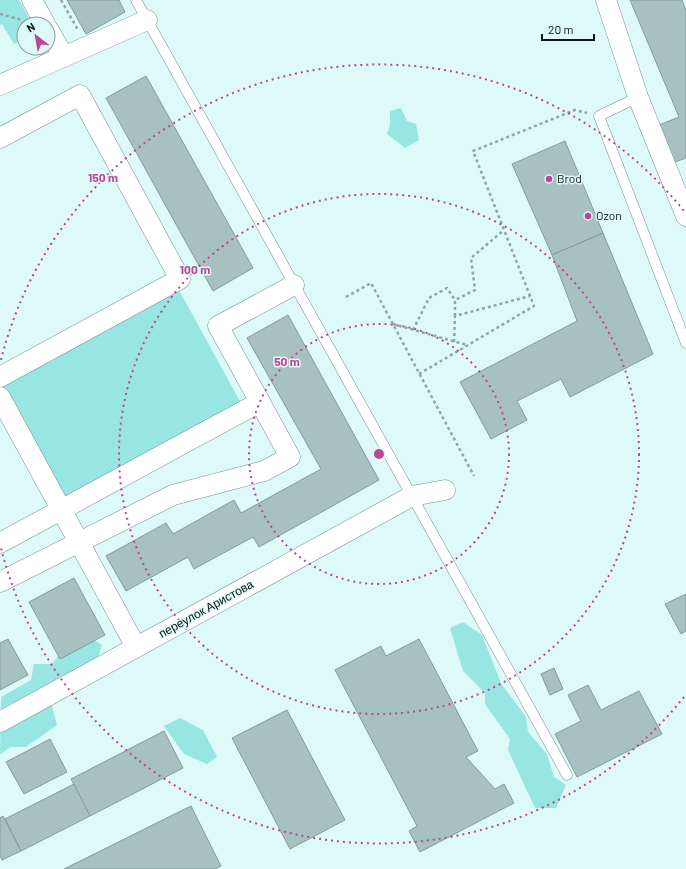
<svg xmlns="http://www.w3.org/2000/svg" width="686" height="869" font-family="Barlow,sans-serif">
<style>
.green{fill:#97e6e2}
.building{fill:#a6c1bf;stroke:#819c9a}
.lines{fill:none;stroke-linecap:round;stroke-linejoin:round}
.service-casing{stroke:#76908f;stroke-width:11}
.minor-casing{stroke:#76908f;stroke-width:21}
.path{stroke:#90a5a4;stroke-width:2.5;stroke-dasharray:3 3;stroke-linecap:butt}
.service{stroke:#fff;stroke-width:10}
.minor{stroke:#fff;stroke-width:20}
.ring{fill:none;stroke:#bd4497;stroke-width:2;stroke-dasharray:2 4}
.poi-dot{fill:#bd4497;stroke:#defaf8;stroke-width:1.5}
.labels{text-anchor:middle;stroke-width:3;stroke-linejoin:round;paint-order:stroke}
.poi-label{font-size:12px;fill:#0a1414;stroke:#defaf8;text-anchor:start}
.street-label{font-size:12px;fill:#0a1414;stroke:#defaf8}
.centre{fill:#bd4497;stroke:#defaf8;stroke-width:2}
.ring-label{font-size:12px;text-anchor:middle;font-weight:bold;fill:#bd4497;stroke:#defaf8;stroke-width:3;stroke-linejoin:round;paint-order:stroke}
</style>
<rect width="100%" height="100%" fill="#defaf8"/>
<g class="green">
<path d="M0 0H19L32 24H24V39L14 44 2 24 0 25Z"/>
<path d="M401 108 407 121 416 124 419 140 405 148 387 134 390 125V111Z"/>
<path d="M179 290 242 405 65 501 3 386Z"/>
<path d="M463 622 482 635 501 683 526 717 528 732 547 754 554 777 566 785 556 808H535L508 750 510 739 485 704V693L463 671 450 628Z"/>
<path d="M78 630 102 645 94 671 48 692 57 725 26 747H10L0 755 1 697 31 680 34 664H52Z"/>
<path d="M180 718 203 730 217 757 207 764 184 754 164 726Z"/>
</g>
<g class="building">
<path d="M67 0H119L125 12 86 34Z"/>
<path d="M630 0H682L686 10V158L675 162 659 125 679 117Z"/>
<path d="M146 76 253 268 213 291 106 98Z"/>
<path d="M565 141 603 233 552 255 512 164Z"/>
<path d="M603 233 653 354 570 397 561 379 517 401 527 420 491 439 460 382 577 321 552 255Z"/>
<path d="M288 315 379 480 259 547 253 537 194 569 188 557 126 591 106 556 166 523 173 534 234 500 241 513 321 469 247 338Z"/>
<path d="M74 578 105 635 60 659 29 602Z"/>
<path d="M686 594V631L681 634 665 604Z"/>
<path d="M8 639 28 675 0 690V643Z"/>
<path d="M419 639 478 751 466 757 495 789 504 784 514 803 420 852 409 831 417 826 335 670 381 646 386 656Z"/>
<path d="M554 668 563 689 550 695 541 674Z"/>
<path d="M588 685 601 710 639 691 662 734 577 777 555 734 581 721 568 695Z"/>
<path d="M287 710 345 820 290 849 232 738Z"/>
<path d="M164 731 183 768 90 816 71 779Z"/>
<path d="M50 739 67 772 24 794 6 762Z"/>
<path d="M74 784 90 816 21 851 5 819Z"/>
<path d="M191 806 221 866 215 869H64Z"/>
<path d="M3 816 21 851 2 860 0 855V818Z"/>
</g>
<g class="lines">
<defs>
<g id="service">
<path d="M136 0 567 775"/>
<path d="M638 97 599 116 686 343"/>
</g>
<g id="minor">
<path d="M32 0 45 24"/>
<path d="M606 0 638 97 686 216"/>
<path d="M48 29 64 57"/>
<path d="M0 85 147 20"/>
<path d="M0 138 80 95 180 279 0 377"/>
<path d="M0 397 136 647"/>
<path d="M0 543 260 402 218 326 294 285"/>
<path d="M0 582 173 495 264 471 290 457 260 402"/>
<path d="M0 722 412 496 445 490"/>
</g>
</defs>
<use href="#service" class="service-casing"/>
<use href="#minor" class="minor-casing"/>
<g class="path">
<path d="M61 0 78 30"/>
<path d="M0 14 22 20"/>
<path d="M346 297 371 283 474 476"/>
<path d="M455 316V300L475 290 471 258 504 230"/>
<path d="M393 324 467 345"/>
<path d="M413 330 429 298 447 288 455 300"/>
<path d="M454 342 455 316 530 296"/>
<path d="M419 374 534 306 473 151 575 110 587 113"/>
</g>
<use href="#service" class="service"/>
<use href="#minor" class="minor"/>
</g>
<g class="ring">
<circle cx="379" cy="454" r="130"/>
<circle cx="379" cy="454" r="260"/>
<path d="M684 697A390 390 0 0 1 1 548M1 360A390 390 0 0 1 684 211"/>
</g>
<g class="poi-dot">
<circle cx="549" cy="179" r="4"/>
<circle cx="588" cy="216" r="4"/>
</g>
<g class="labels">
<g class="poi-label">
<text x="557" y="183">Brod</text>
<text x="596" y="220">Ozon</text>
</g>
<g class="street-label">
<text transform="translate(206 609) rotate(-29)" y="4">переулок Аристова</text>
</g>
</g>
<circle cx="379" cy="454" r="6" class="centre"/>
<g class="ring-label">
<text x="103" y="182">150 m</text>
<text x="195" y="274">100 m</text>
<text x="287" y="366">50 m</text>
</g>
<g transform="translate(36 36) rotate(329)"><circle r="19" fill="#defaf8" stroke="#899e9d"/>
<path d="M0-3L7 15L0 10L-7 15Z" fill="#bd4497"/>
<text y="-6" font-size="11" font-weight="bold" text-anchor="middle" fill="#0a1414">N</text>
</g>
<path d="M542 34v6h52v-6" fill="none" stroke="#0a1414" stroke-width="2"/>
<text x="548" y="34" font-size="12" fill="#0a1414" stroke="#defaf8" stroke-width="3" paint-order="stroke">20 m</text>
</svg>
